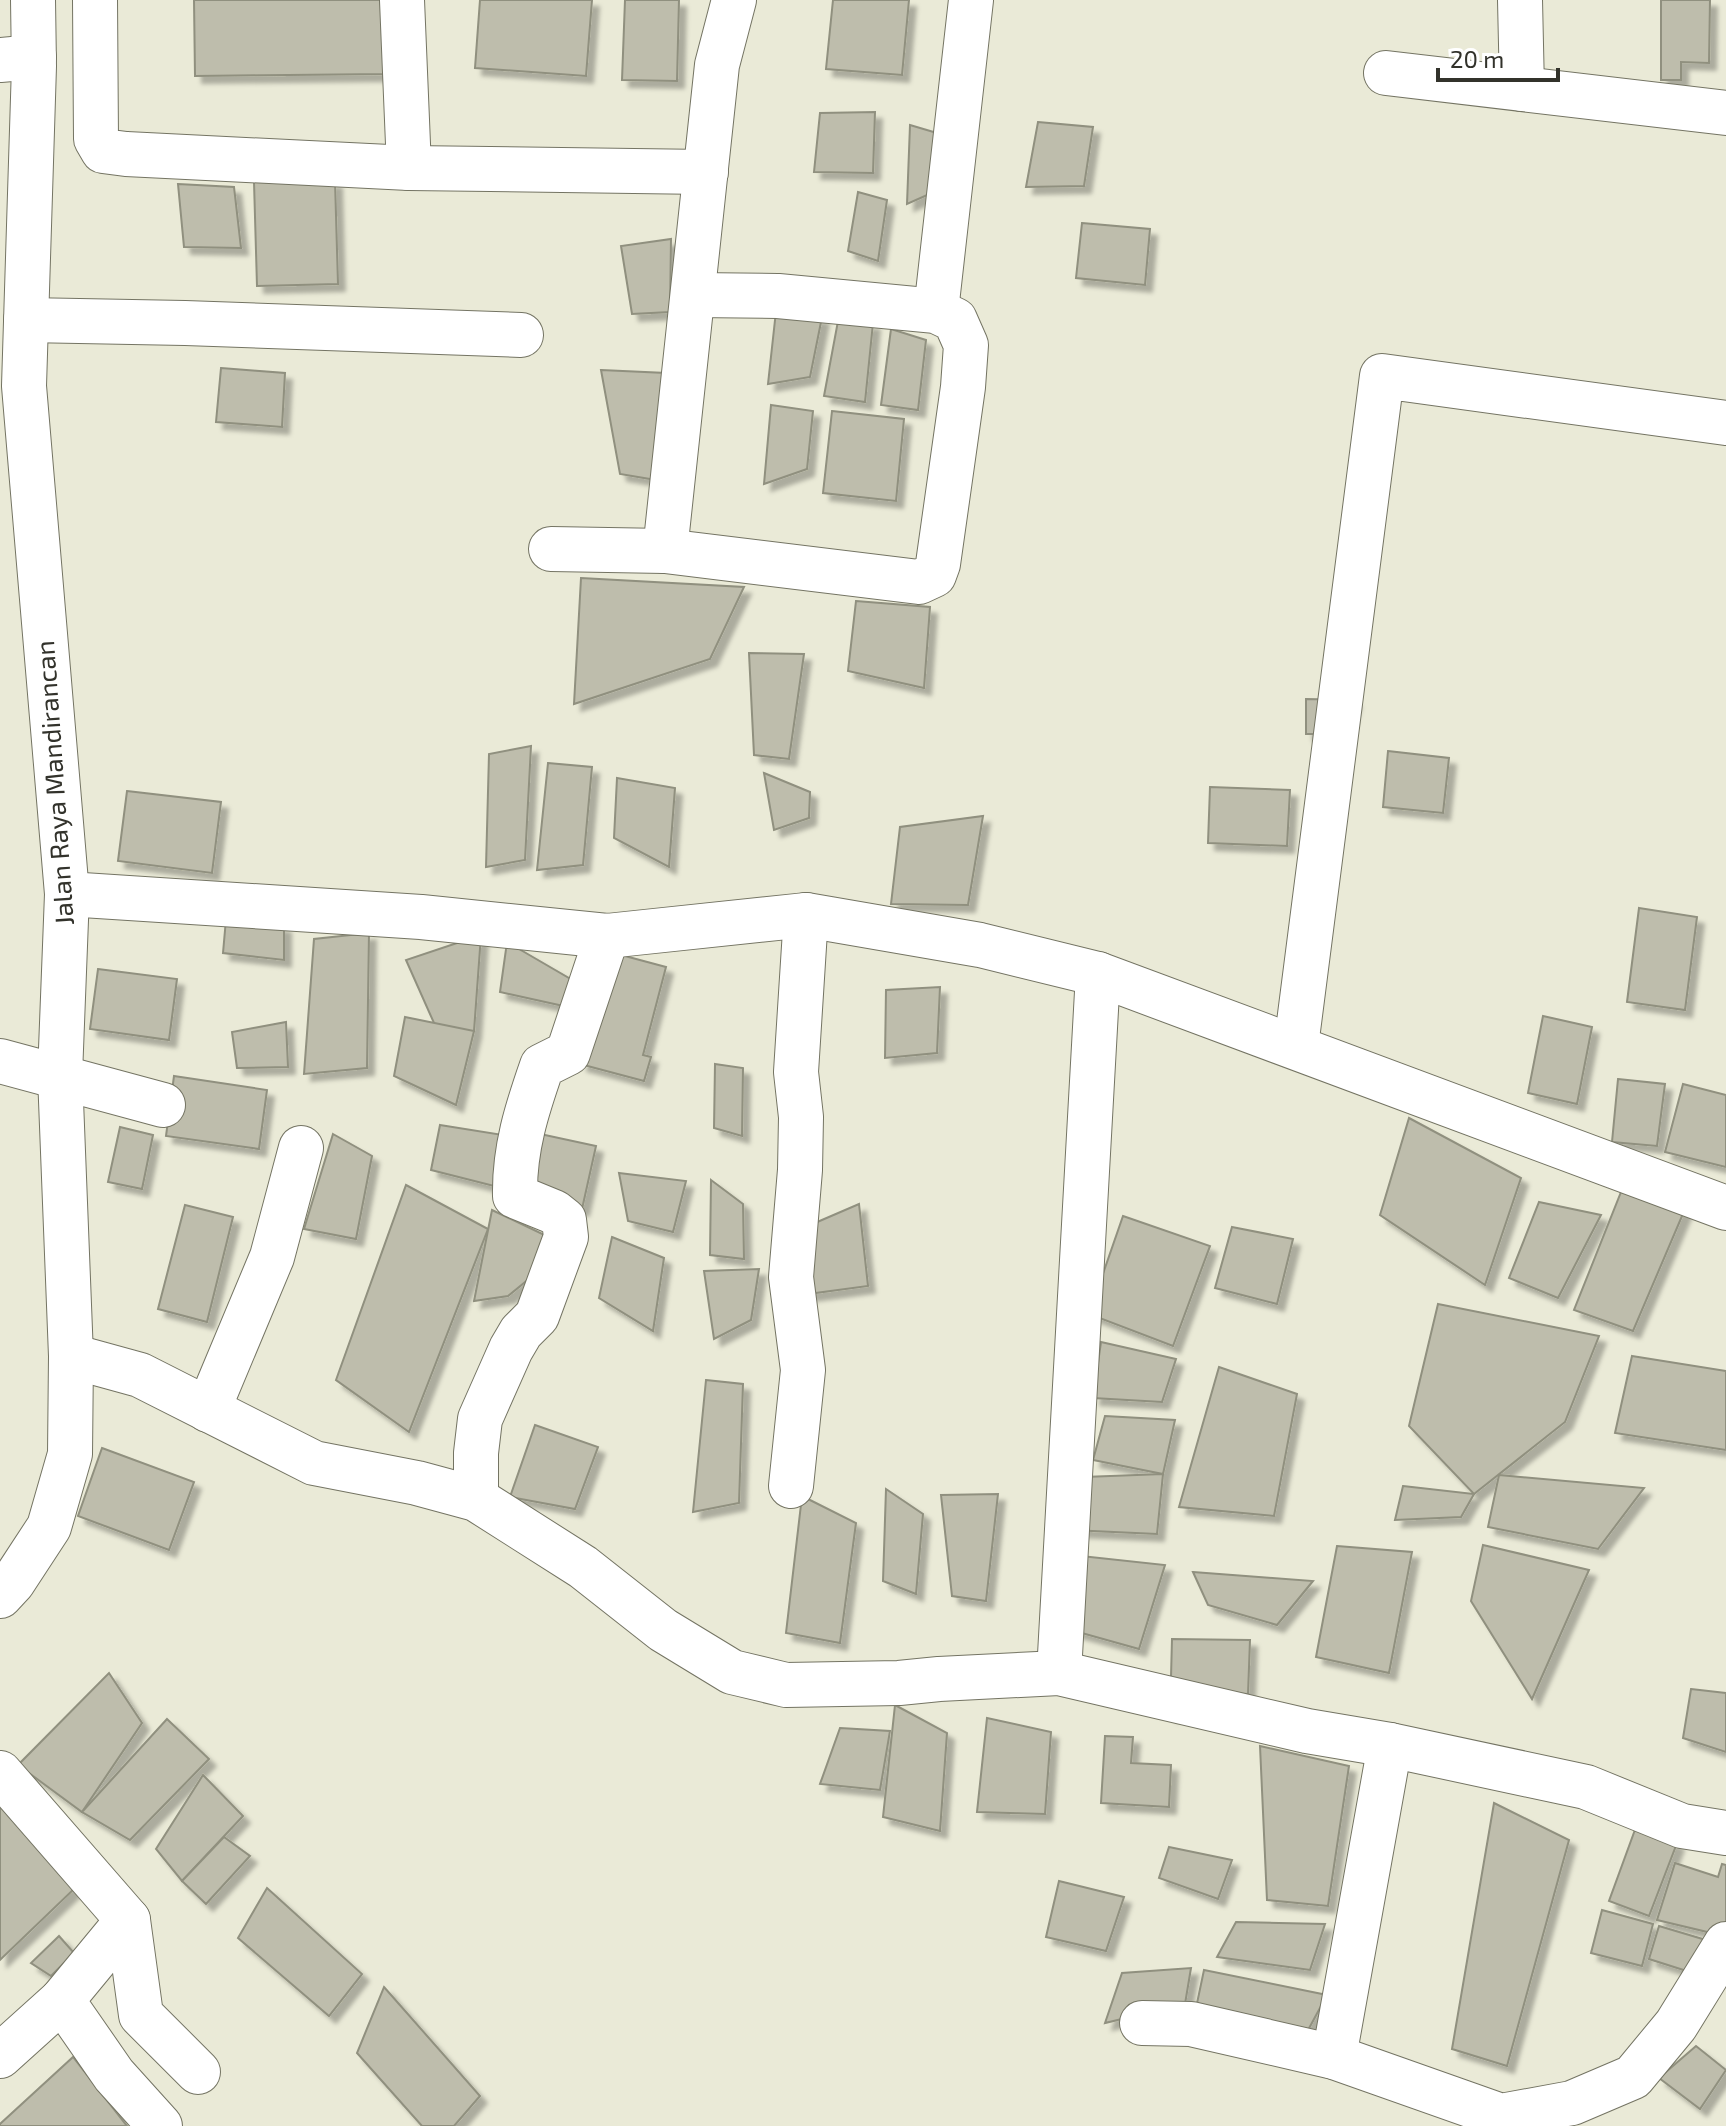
<svg xmlns="http://www.w3.org/2000/svg" width="1726" height="2126" font-family="'Exo 2',sans-serif">
<style>
.building{fill:#bebdac;stroke:#90907f;stroke-width:2;filter:url(#shadow)}
.lines{fill:none;stroke-linecap:round;stroke-linejoin:round}
.street-casing{stroke:#747463;stroke-width:46}
.secondary-casing{stroke:#747463;stroke-width:46}
.street{stroke:#fff;stroke-width:44}
.secondary{stroke:#fff;stroke-width:44}
.labels{text-anchor:middle;stroke-width:6;stroke-linejoin:round;paint-order:stroke}
.street-label{font-size:26px;fill:#32322b;stroke:#fff}
</style>
<defs>
<filter id="shadow"><feDropShadow dx="7" dy="7" stdDeviation="2" flood-color="#0004"/></filter>
</defs>
<rect width="100%" height="100%" fill="#eaead7"/>
<g class="building">
<path d="M194 0H384L385 74 195 76Z"/>
<path d="M480 0H592L586 76 475 68Z"/>
<path d="M625 0H679L677 81 622 80Z"/>
<path d="M833 0H909L902 75 826 69Z"/>
<path d="M1661 0H1710L1709 63 1681 62V80H1661Z"/>
<path d="M875 112 873 173 814 172 820 113Z"/>
<path d="M1038 122 1093 127 1084 186 1026 187Z"/>
<path d="M910 125 937 133 934 192 907 204Z"/>
<path d="M335 181 338 284 257 286 254 182Z"/>
<path d="M178 184 234 187 241 248 184 247Z"/>
<path d="M858 192 887 200 878 261 848 251Z"/>
<path d="M1082 223 1150 229 1145 285 1076 278Z"/>
<path d="M671 239 670 312 632 314 621 246Z"/>
<path d="M776 311 822 317 810 377 768 384Z"/>
<path d="M838 321 873 323 865 402 824 396Z"/>
<path d="M891 329 926 340 918 410 881 405Z"/>
<path d="M221 368 285 373 282 427 216 422Z"/>
<path d="M601 370 666 373 656 480 620 474Z"/>
<path d="M771 405 813 411 807 469 764 484Z"/>
<path d="M832 411 904 419 896 501 823 493Z"/>
<path d="M581 578 744 587 710 659 574 704Z"/>
<path d="M856 601 930 607 924 688 848 671Z"/>
<path d="M749 653 804 654 789 759 754 755Z"/>
<path d="M1306 699 1354 700 1344 734H1306Z"/>
<path d="M531 746 525 860 486 867 489 754Z"/>
<path d="M1388 751 1449 758 1443 813 1383 807Z"/>
<path d="M548 763 592 767 583 865 537 870Z"/>
<path d="M764 773 810 792 809 818 774 830Z"/>
<path d="M617 778 675 788 669 867 614 838Z"/>
<path d="M1210 787 1290 790 1287 846 1208 843Z"/>
<path d="M127 791 221 802 212 873 118 861Z"/>
<path d="M983 816 968 905 891 904 900 827Z"/>
<path d="M1639 908 1697 917 1685 1010 1627 1002Z"/>
<path d="M226 919 284 926V960L223 953Z"/>
<path d="M369 933 367 1068 304 1074 314 939Z"/>
<path d="M481 935 474 1031 438 1032 406 960Z"/>
<path d="M507 942 574 981 568 1007 500 992Z"/>
<path d="M610 952 666 967 643 1055 651 1057 644 1081 580 1064Z"/>
<path d="M98 969 177 979 169 1040 90 1029Z"/>
<path d="M940 987 937 1053 885 1058 886 990Z"/>
<path d="M1543 1016 1592 1027 1577 1104 1528 1093Z"/>
<path d="M405 1017 474 1031 456 1105 394 1076Z"/>
<path d="M286 1022 288 1067 237 1068 232 1032Z"/>
<path d="M715 1064 743 1068 742 1136 714 1128Z"/>
<path d="M174 1076 267 1090 259 1149 166 1136Z"/>
<path d="M1618 1079 1665 1084 1657 1146 1612 1142Z"/>
<path d="M1683 1084 1726 1095V1167L1665 1152Z"/>
<path d="M1409 1118 1521 1178 1485 1285 1380 1215Z"/>
<path d="M440 1125 503 1135 498 1187 431 1170Z"/>
<path d="M120 1127 153 1135 142 1189 108 1182Z"/>
<path d="M531 1132 596 1146 582 1209 517 1194Z"/>
<path d="M333 1134 372 1156 356 1239 304 1229Z"/>
<path d="M619 1173 686 1181 673 1232 628 1221Z"/>
<path d="M711 1180 743 1204 744 1259 710 1255Z"/>
<path d="M406 1185 488 1229 409 1432 336 1380Z"/>
<path d="M1623 1187 1685 1209 1633 1331 1574 1310Z"/>
<path d="M1539 1202 1601 1215 1558 1298 1509 1278Z"/>
<path d="M859 1204 868 1286 808 1294V1226Z"/>
<path d="M185 1205 233 1217 207 1322 158 1309Z"/>
<path d="M492 1210 555 1240 541 1269 508 1296 474 1301Z"/>
<path d="M1123 1216 1210 1246 1173 1346 1089 1314Z"/>
<path d="M1232 1227 1293 1239 1277 1304 1215 1288Z"/>
<path d="M612 1237 664 1258 653 1331 599 1298Z"/>
<path d="M759 1269 751 1320 714 1339 704 1271Z"/>
<path d="M1438 1304 1599 1336 1565 1422 1474 1494 1409 1426Z"/>
<path d="M1101 1342 1176 1359 1162 1402 1093 1398Z"/>
<path d="M1632 1356 1726 1371V1450L1615 1433Z"/>
<path d="M1219 1367 1297 1394 1274 1516 1179 1507Z"/>
<path d="M706 1380 743 1384 739 1503 693 1512Z"/>
<path d="M1105 1416 1175 1420 1163 1474 1093 1460Z"/>
<path d="M535 1425 598 1447 575 1509 510 1497Z"/>
<path d="M102 1448 194 1482 169 1550 78 1516Z"/>
<path d="M1163 1474 1157 1534 1071 1530 1084 1477Z"/>
<path d="M1499 1475 1644 1488 1598 1549 1488 1527Z"/>
<path d="M1403 1486 1474 1494 1461 1517 1395 1520Z"/>
<path d="M886 1489 923 1514 916 1594 883 1581Z"/>
<path d="M998 1494 986 1601 952 1596 941 1495Z"/>
<path d="M802 1496 856 1523 840 1643 786 1633Z"/>
<path d="M1483 1545 1589 1570 1532 1699 1471 1601Z"/>
<path d="M1337 1546 1412 1552 1389 1673 1316 1657Z"/>
<path d="M1081 1556 1165 1565 1139 1649 1071 1630Z"/>
<path d="M1193 1572 1313 1581 1277 1625 1208 1605Z"/>
<path d="M1172 1639 1250 1640 1248 1694 1209 1693 1170 1715Z"/>
<path d="M109 1673 142 1723 82 1812 18 1765Z"/>
<path d="M1691 1689 1726 1693V1752L1683 1738Z"/>
<path d="M895 1705 947 1733 940 1831 883 1817Z"/>
<path d="M987 1718 1051 1732 1045 1814 977 1812Z"/>
<path d="M167 1719 209 1759 130 1840 82 1812Z"/>
<path d="M840 1728 890 1731 880 1790 820 1784Z"/>
<path d="M1105 1736 1133 1737 1131 1763 1171 1765 1169 1807 1101 1803Z"/>
<path d="M1260 1746 1349 1766 1328 1906 1267 1900Z"/>
<path d="M203 1775 243 1816 182 1881 156 1849Z"/>
<path d="M0 1801 74 1889 0 1960Z"/>
<path d="M1494 1803 1569 1840 1507 2066 1452 2049Z"/>
<path d="M1636 1827 1677 1843 1649 1916 1609 1901Z"/>
<path d="M224 1837 250 1856 206 1904 182 1881Z"/>
<path d="M1169 1847 1232 1860 1218 1899 1159 1878Z"/>
<path d="M1675 1863 1718 1877 1722 1864 1726 1865V1926L1720 1935 1657 1920Z"/>
<path d="M1059 1881 1124 1897 1106 1951 1046 1937Z"/>
<path d="M267 1888 362 1974 329 2016 238 1938Z"/>
<path d="M1602 1910 1653 1924 1642 1966 1591 1953Z"/>
<path d="M1236 1922 1325 1924 1310 1970 1217 1957Z"/>
<path d="M1659 1926 1706 1940 1696 1974 1649 1959Z"/>
<path d="M59 1936 74 1953 51 1976 31 1963Z"/>
<path d="M1191 1968 1185 2004 1105 2023 1122 1973Z"/>
<path d="M1204 1970 1327 1995 1307 2032 1196 2008Z"/>
<path d="M384 1987 480 2096 454 2126H422L357 2053Z"/>
<path d="M1696 2046 1726 2070 1700 2109 1659 2078Z"/>
<path d="M73 2057 127 2126H0V2124Z"/>
</g>
<g class="lines">
<defs>
<g id="street">
<path d="M95 0 96 139 103 151 126 154 409 168 706 172"/>
<path d="M402 0 409 168"/>
<path d="M1520 0 1522 89"/>
<path d="M0 60 34 57"/>
<path d="M1386 73 1726 113"/>
<path d="M936 311 971 0"/>
<path d="M26 320 185 323 521 335"/>
<path d="M551 549 665 551 919 582 934 575 938 564 963 387 966 345 955 320 936 311 778 296 694 295"/>
<path d="M665 551 717 65 734 0"/>
<path d="M67 894 421 917 607 936 806 915 980 945 1098 974 1726 1208"/>
<path d="M1296 1046 1382 376 1726 423"/>
<path d="M0 1061 163 1105"/>
<path d="M71 1356 140 1375 314 1463 417 1483 476 1499 583 1567 663 1630 732 1672 786 1685 899 1683 939 1679 1059 1673 1307 1731 1390 1745 1586 1787 1682 1826 1726 1833"/>
<path d="M208 1410 272 1257 301 1148"/>
<path d="M791 1486 803 1370 791 1277 800 1170 801 1117 796 1072 806 915"/>
<path d="M476 1499V1453L480 1419 511 1349 521 1332 537 1316 566 1237 564 1220 554 1212 515 1196C514 1149 527 1109 542 1066L568 1053 607 936"/>
<path d="M1059 1673 1098 974"/>
<path d="M0 1773 128 1920 141 2015 198 2072"/>
<path d="M128 1920 62 2000 114 2075 160 2126"/>
<path d="M1142 2023 1191 2024 1334 2057 1501 2116 1572 2103 1633 2077 1676 2025 1726 1944"/>
<path d="M0 2056 62 2000"/>
<path d="M1334 2057 1390 1745"/>
</g>
<path id="secondary" d="M0 1596 13 1582 49 1527 70 1454 71 1356 60 1075 67 894 24 386 34 66 33 0"/>
</defs>
<use href="#street" class="street-casing"/>
<use href="#secondary" class="secondary-casing"/>
<use href="#street" class="street"/>
<use href="#secondary" class="secondary"/>
</g>
<g class="labels">
<g class="street-label">
<text transform="translate(55 783) rotate(-94)" y="9">Jalan Raya Mandirancan</text>
</g>
</g>
<path d="M1438 68v12h120v-12" fill="none" stroke="#32322b" stroke-width="4"/>
<text x="1450" y="68" font-size="24" fill="#32322b" stroke="#ffffff" stroke-width="6" paint-order="stroke">20 m</text>
</svg>
